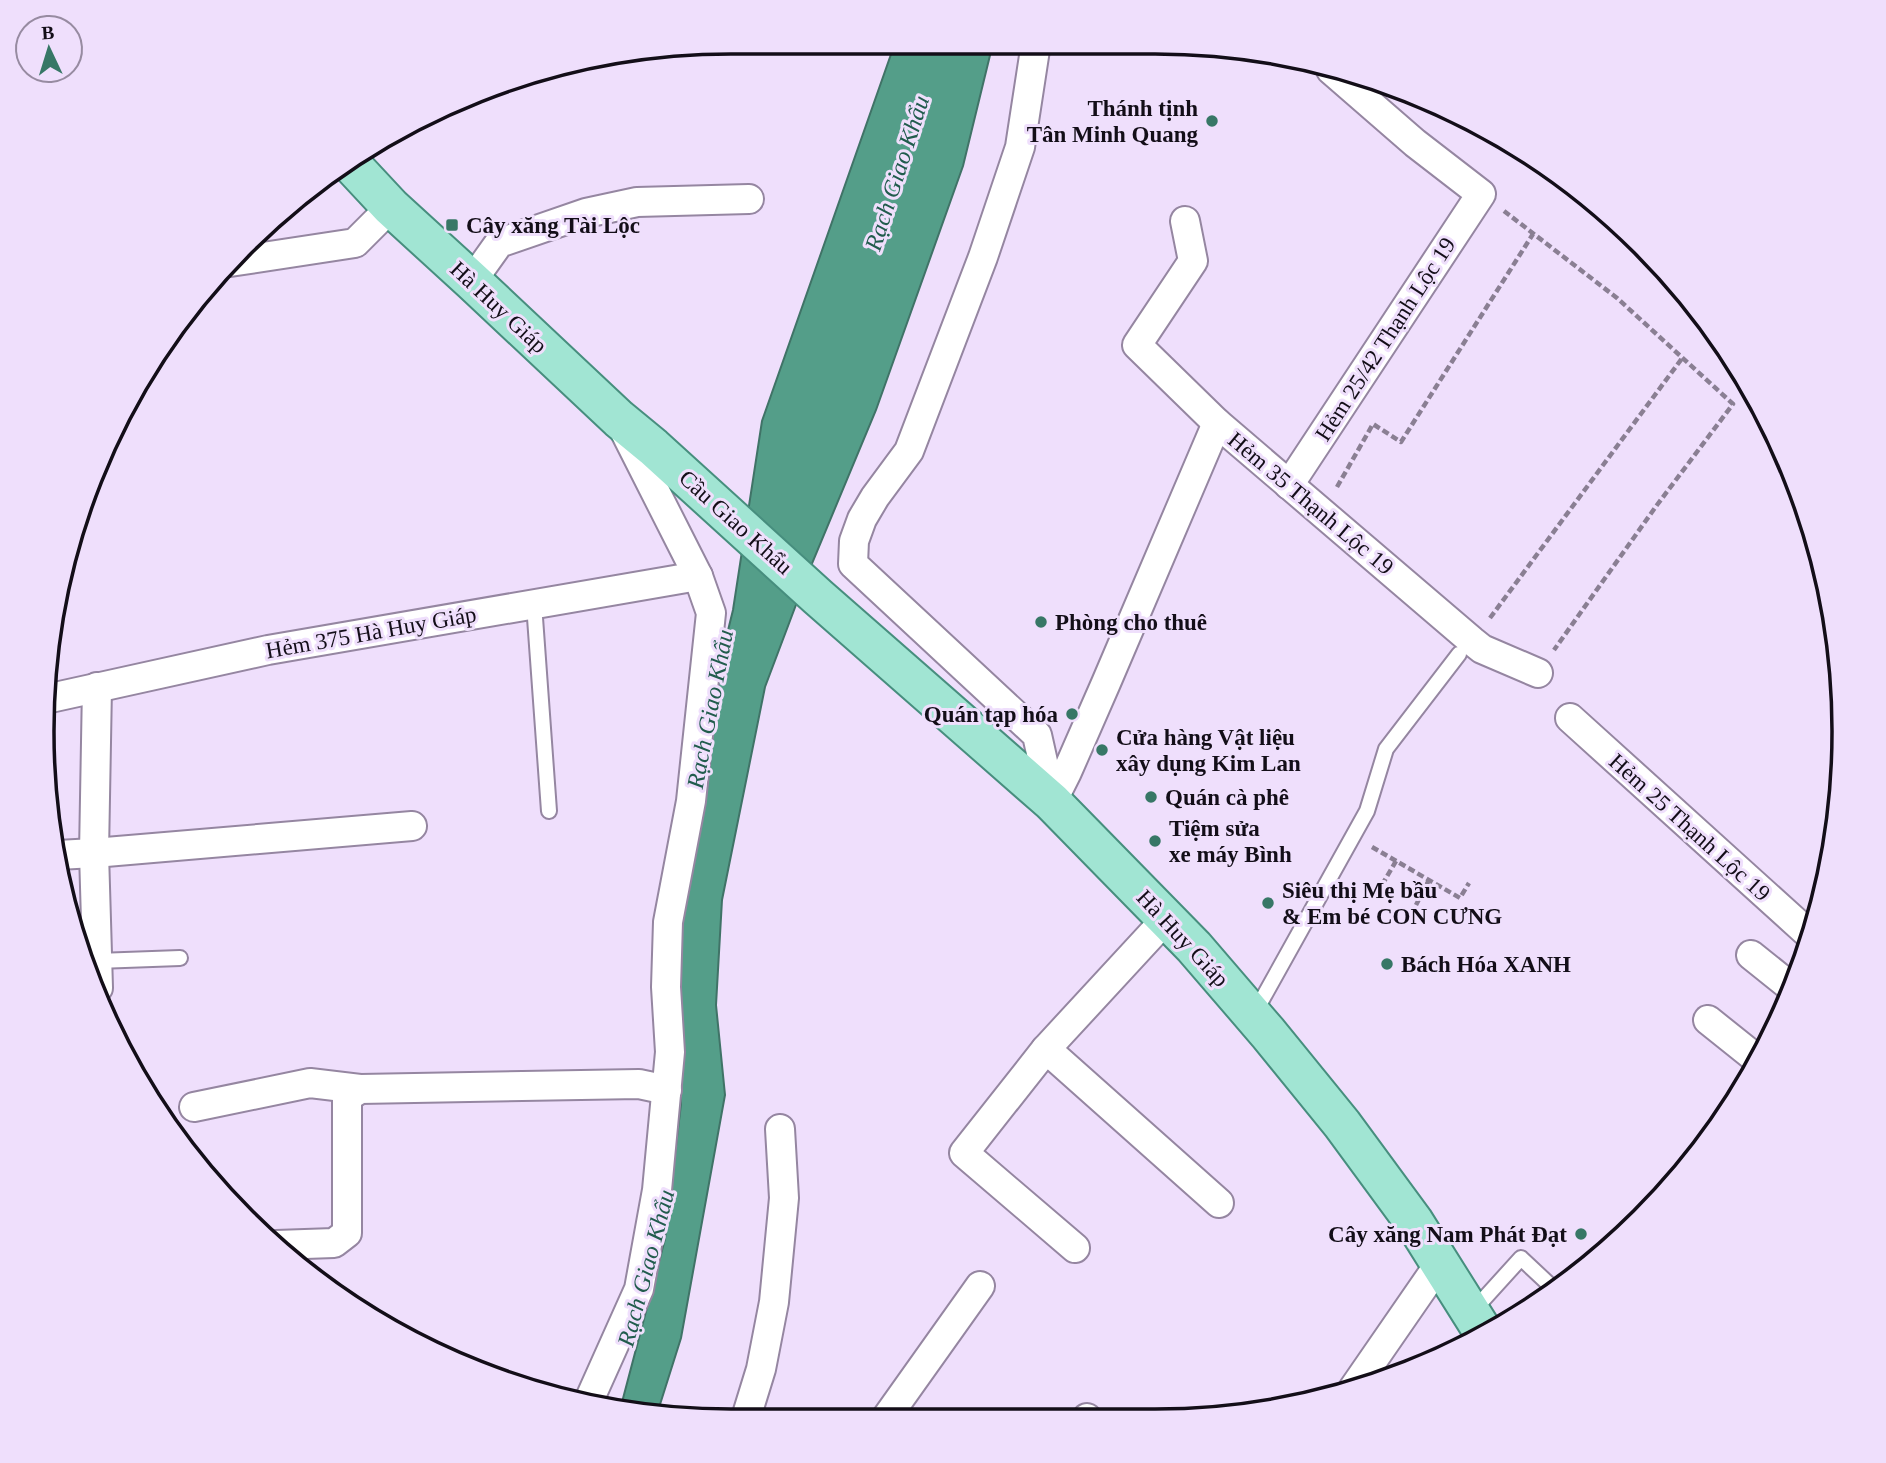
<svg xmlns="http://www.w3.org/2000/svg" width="1886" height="1463" font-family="Georgia,serif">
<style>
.water{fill:#549e89;stroke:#407367;stroke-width:2}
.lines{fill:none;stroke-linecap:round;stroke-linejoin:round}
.lane-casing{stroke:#9586a1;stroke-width:18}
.street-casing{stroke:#9586a1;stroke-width:32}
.primary-casing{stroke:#478e7e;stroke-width:42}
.path{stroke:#8a7f93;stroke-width:4.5;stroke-dasharray:7 3.5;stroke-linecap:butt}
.lane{stroke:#fff;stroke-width:14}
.street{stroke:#fff;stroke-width:28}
.primary{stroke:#a1e5d3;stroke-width:38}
.poi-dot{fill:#377766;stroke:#efdffc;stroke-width:2.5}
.labels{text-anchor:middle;stroke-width:6;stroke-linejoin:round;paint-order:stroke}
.poi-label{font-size:23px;font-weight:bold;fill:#130e18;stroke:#efdffc;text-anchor:start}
.street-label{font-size:23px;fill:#130e18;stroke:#efdffc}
.water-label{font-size:24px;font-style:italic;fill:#215c4d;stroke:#efdffc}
.rim{fill:none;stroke:#130e18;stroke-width:3.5}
</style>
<rect width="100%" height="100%" fill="#efdffc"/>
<path class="water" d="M895 43H993L963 166 876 410 808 573 765 687 722 900 716 1005 725 1095 681 1338 657 1414 620 1410 665 1239 681 1104 670 967 705 724 733 610 762 421Z"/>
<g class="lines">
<defs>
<g id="lane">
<path d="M534 604 549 811"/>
<path d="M97 961 180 958"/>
<path d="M1254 1014 1367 811 1386 749 1459 654"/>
<path d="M1472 1312 1521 1258 1554 1289"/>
</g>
<g id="street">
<path d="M1036 43 1020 147 983 257 909 451 875 497 862 519 854 541 853 564 1037 735 1052 802"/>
<path d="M1185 221 1193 261 1137 345 1217 423"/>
<path d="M230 262 355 243 391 207"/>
<path d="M472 281 499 243 586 213 637 202 749 199"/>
<path d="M1289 485 1481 194 1415 143 1331 70"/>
<path d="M97 687 94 853 98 988"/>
<path d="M46 699 268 650 698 576"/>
<path d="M1570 718 1811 936"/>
<path d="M1052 802 1067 772 1106 683 1217 423 1472 641 1482 649 1538 673"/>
<path d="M58 855 94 853 412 826"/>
<path d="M1751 955 1791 987"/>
<path d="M1708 1020 1758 1060"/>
<path d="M1046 1049 1219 1203"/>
<path d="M194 1107 310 1083 360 1089"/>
<path d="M276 1245 334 1243 347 1233V1097L360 1089 639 1084 667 1090"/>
<path d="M1075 1248 964 1153 1046 1049 1166 919"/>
<path d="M1353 1389 1440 1263"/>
<path d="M587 1405 639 1289 657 1190 670 1052 666 987 668 922 691 801 711 613 698 576 623 428"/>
<path d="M1086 1420 1087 1418"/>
<path d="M745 1421 761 1369 774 1302 784 1198 780 1129"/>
<path d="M884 1421 980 1286"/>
</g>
<path id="primary" d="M350 163 391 207 472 281 619 419 653 447 818 597 1052 802 1194 947 1268 1033 1342 1124 1414 1222 1485 1335"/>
</defs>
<use href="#lane" class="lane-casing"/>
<use href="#street" class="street-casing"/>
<use href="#primary" class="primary-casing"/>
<g class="path">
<path d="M1504 211 1617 298 1733 404 1657 505 1554 650"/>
<path d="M1337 487 1373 424 1401 442 1533 234"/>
<path d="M1490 618 1683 357"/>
<path d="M1372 847 1460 898 1469 883"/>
<path d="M1382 885 1396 861"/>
<path d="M1416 905 1429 880"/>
</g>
<use href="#lane" class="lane"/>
<use href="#street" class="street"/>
<use href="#primary" class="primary"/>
</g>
<g class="poi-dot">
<circle cx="1212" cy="121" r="7"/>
<rect x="445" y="218" width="14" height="14" rx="3.5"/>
<circle cx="1041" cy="622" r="7"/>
<circle cx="1072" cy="714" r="7"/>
<circle cx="1102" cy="750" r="7"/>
<circle cx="1151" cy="797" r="7"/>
<circle cx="1155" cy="841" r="7"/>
<circle cx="1268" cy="903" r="7"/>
<circle cx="1387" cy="964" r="7"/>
<circle cx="1581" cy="1234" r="7"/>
</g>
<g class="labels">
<g class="poi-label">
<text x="1198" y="116" text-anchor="end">Thánh tịnh<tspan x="1198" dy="26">Tân Minh Quang</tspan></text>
<text x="466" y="233">Cây xăng Tài Lộc</text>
<text x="1055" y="630">Phòng cho thuê</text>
<text x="1058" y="722" text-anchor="end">Quán tạp hóa</text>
<text x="1116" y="745">Cửa hàng Vật liệu<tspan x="1116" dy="26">xây dụng Kim Lan</tspan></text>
<text x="1165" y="805">Quán cà phê</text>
<text x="1169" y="836">Tiệm sửa<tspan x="1169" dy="26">xe máy Bình</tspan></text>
<text x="1282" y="898">Siêu thị Mẹ bầu<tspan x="1282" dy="26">&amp; Em bé CON CƯNG</tspan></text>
<text x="1401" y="972">Bách Hóa XANH</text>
<text x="1567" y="1242" text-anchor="end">Cây xăng Nam Phát Đạt</text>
</g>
<g class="street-label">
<text transform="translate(499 307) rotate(43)" y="8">Hà Huy Giáp</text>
<text transform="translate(1385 339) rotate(-57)" y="8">Hẻm 25/42 Thạnh Lộc 19</text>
<text transform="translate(1311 503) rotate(40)" y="8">Hẻm 35 Thạnh Lộc 19</text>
<text transform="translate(736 522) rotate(42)" y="8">Cầu Giao Khẩu</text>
<text transform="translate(371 632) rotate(-10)" y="8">Hẻm 375 Hà Huy Giáp</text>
<text transform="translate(1690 827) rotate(42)" y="8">Hẻm 25 Thạnh Lộc 19</text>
<text transform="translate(1183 938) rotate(47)" y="8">Hà Huy Giáp</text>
</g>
<g class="water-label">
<text transform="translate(897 173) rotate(-72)" y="8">Rạch Giao Khẩu</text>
<text transform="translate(710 709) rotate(-79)" y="8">Rạch Giao Khẩu</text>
<text transform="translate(646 1268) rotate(-75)" y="8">Rạch Giao Khẩu</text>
</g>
</g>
<path d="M0 0H1886V1463H0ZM731 54H1155A677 677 0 0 1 1832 731V732A677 677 0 0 1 1155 1409H731A677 677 0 0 1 54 732V731A677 677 0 0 1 731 54Z" fill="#efdffc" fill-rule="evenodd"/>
<path class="rim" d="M731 54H1155A677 677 0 0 1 1832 731V732A677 677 0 0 1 1155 1409H731A677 677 0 0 1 54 732V731A677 677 0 0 1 731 54Z"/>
<g transform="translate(49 49) rotate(356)"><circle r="33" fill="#efdffc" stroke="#978ba1" stroke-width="2"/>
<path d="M0-5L12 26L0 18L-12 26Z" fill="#377766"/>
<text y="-10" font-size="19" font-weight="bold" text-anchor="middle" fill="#130e18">B</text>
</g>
</svg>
